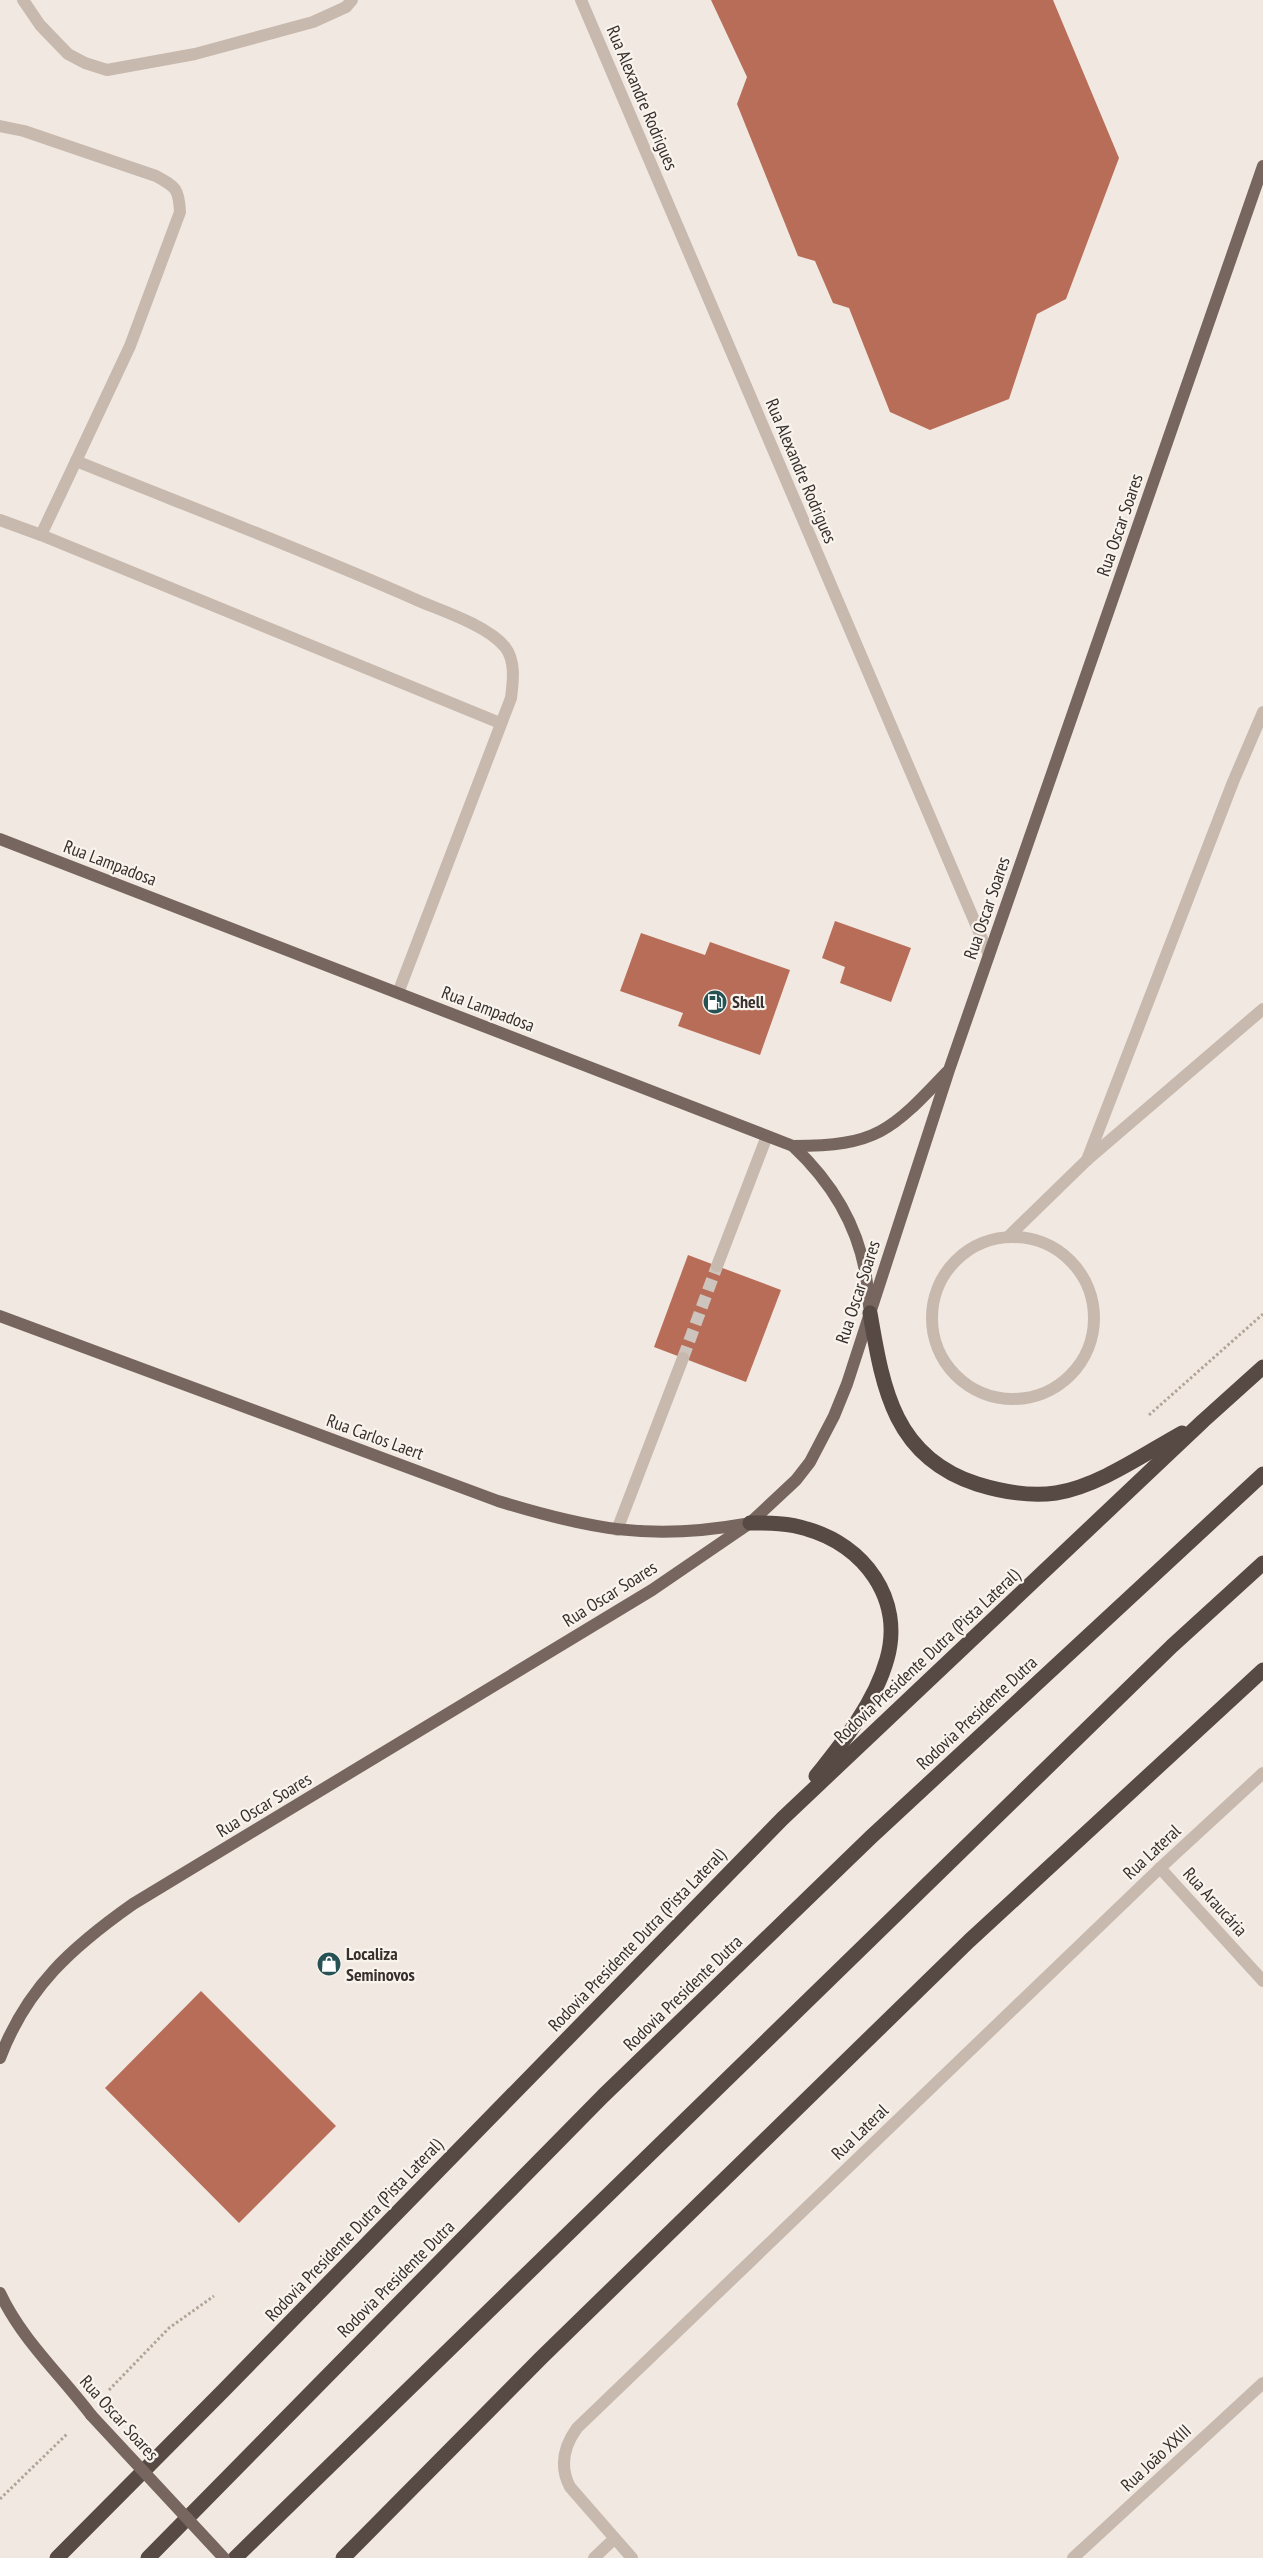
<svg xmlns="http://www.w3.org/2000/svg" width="1263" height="2558" font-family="'PT Sans Narrow',sans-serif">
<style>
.building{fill:#b86d58}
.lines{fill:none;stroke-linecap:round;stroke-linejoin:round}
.minor-tunnel{stroke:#ccc4bd;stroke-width:12;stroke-dasharray:12 6;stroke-linecap:butt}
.path{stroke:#b3a498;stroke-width:3;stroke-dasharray:2.5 2.5;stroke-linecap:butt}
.minor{stroke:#c8b9ae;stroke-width:12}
.major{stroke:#77665f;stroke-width:12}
.highway{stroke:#574944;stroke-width:15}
.major-bridge{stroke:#77665f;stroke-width:12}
.labels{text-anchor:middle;stroke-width:4.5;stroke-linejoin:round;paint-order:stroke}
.street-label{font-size:18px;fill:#372f2c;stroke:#f9f3ed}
.poi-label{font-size:18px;font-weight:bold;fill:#372f2c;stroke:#f9f3ed;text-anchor:start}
</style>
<rect width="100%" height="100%" fill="#f1e9e1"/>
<g class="building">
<path d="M711 0H1053L1119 158 1066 299 1037 314 1009 399 930 430 890 412 849 308 833 303 815 261 798 256 737 104 747 77Z"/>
<path d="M835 921 911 948 891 1002 840 983 845 967 822 958Z"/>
<path d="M641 933 705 955 710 942 790 970 760 1055 678 1026 683 1013 620 991Z"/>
<path d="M688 1255 781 1290 746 1382 654 1347Z"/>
<path d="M201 1991 336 2126 239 2223 105 2088Z"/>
</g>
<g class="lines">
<path class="minor-tunnel" d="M683 1358 717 1266"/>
<g class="path">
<path d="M1149 1415 1263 1314"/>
<path d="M109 2390 169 2328 214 2296"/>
<path d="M0 2499 68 2433"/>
</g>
<g class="minor">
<path d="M23 0 40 25 68 54 85 63 107 70 195 54 313 22 346 7 352 0"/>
<path d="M581 0 989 955"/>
<path d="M0 126 24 131 156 176C176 187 179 189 180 212L130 346 76 461C190 507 306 551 419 601 443 611 488 626 505 647 516 661 513 682 511 698L398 993"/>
<path d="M0 520 41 535 500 723"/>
<path d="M41 535 76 461"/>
<path d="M1087 1160 1233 782 1263 712"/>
<path d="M1009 1236 1087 1160 1263 1009"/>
<circle cx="1013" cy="1318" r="81"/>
<path d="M717 1266 767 1136"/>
<path d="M617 1530 683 1358"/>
<path d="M1160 1868 1263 1981"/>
<path d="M594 2558 614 2539"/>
<path d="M632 2558 570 2487C559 2466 564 2446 577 2428L1160 1868 1263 1773"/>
<path d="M1073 2558 1263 2383"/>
</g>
<g class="major">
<path d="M0 839 793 1146C877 1146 891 1131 947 1072"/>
<path d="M793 1146C839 1189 867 1242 869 1306"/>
<path d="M0 1316 498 1501C589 1529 650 1541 745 1524"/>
<path d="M0 2058C27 1987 72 1947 133 1904L652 1590 750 1523 796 1480 810 1462 834 1416 847 1384 949 1070 1263 166"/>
<path d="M0 2293C22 2340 60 2374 91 2415"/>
</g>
<g class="highway">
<path d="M870 1313C883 1389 894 1457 977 1484 1003 1492 1029 1497 1056 1493 1099 1486 1144 1454 1182 1433"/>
<path d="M750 1523C769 1523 789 1523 807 1529 864 1545 904 1599 887 1659 875 1702 844 1741 816 1776"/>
<path d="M57 2558 223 2391 782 1819 1203 1421 1263 1367"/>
<path d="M148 2558 603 2096 871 1837 1263 1474"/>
<path d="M235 2558 1172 1646 1263 1563"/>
<path d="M343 2558 541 2358 969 1941 1263 1670"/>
</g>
<path class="major-bridge" d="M91 2415 224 2558"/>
</g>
<defs>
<symbol id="fuel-disc" viewBox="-11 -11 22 22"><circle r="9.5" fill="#265254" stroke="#f9f3ed"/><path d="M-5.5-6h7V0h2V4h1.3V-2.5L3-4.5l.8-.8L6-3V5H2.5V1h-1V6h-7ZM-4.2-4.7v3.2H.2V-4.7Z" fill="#fff"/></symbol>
<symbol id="shop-disc" viewBox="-11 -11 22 22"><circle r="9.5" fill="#265254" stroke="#f9f3ed"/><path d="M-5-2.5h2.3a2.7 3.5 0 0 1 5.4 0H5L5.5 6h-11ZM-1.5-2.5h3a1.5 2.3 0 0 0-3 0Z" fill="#fff"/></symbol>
</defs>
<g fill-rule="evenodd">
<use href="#fuel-disc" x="701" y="988" width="28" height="28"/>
<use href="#shop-disc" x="315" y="1950" width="28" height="28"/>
</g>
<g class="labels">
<g class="street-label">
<text transform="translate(642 98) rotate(67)" y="6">Rua Alexandre Rodrigues</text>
<text transform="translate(801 471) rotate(67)" y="6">Rua Alexandre Rodrigues</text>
<text transform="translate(1120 525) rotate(-71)" y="6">Rua Oscar Soares</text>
<text transform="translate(110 863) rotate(21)" y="6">Rua Lampadosa</text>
<text transform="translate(987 908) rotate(-71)" y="6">Rua Oscar Soares</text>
<text transform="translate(488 1009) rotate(21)" y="6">Rua Lampadosa</text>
<text transform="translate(858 1292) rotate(-72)" y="6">Rua Oscar Soares</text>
<text transform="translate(375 1437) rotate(20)" y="6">Rua Carlos Laert</text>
<text transform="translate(610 1594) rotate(-32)" y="6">Rua Oscar Soares</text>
<text transform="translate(927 1656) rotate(-43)" y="6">Rodovia Presidente Dutra (Pista Lateral)</text>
<text transform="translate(977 1713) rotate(-43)" y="6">Rodovia Presidente Dutra</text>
<text transform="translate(264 1805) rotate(-31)" y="6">Rua Oscar Soares</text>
<text transform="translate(1152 1852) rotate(-43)" y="6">Rua Lateral</text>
<text transform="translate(1215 1902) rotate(48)" y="6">Rua Araucária</text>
<text transform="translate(637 1940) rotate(-46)" y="6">Rodovia Presidente Dutra (Pista Lateral)</text>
<text transform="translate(683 1993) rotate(-44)" y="6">Rodovia Presidente Dutra</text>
<text transform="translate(860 2132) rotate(-44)" y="6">Rua Lateral</text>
<text transform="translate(354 2230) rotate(-46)" y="6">Rodovia Presidente Dutra (Pista Lateral)</text>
<text transform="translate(396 2279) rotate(-45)" y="6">Rodovia Presidente Dutra</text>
<text transform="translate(119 2418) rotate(48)" y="6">Rua Oscar Soares</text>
<text transform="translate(1156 2458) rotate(-43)" y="6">Rua João XXIII</text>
</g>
<g class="poi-label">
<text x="732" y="1008">Shell</text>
<text x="346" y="1960">Localiza<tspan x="346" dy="21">Seminovos</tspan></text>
</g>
</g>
</svg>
